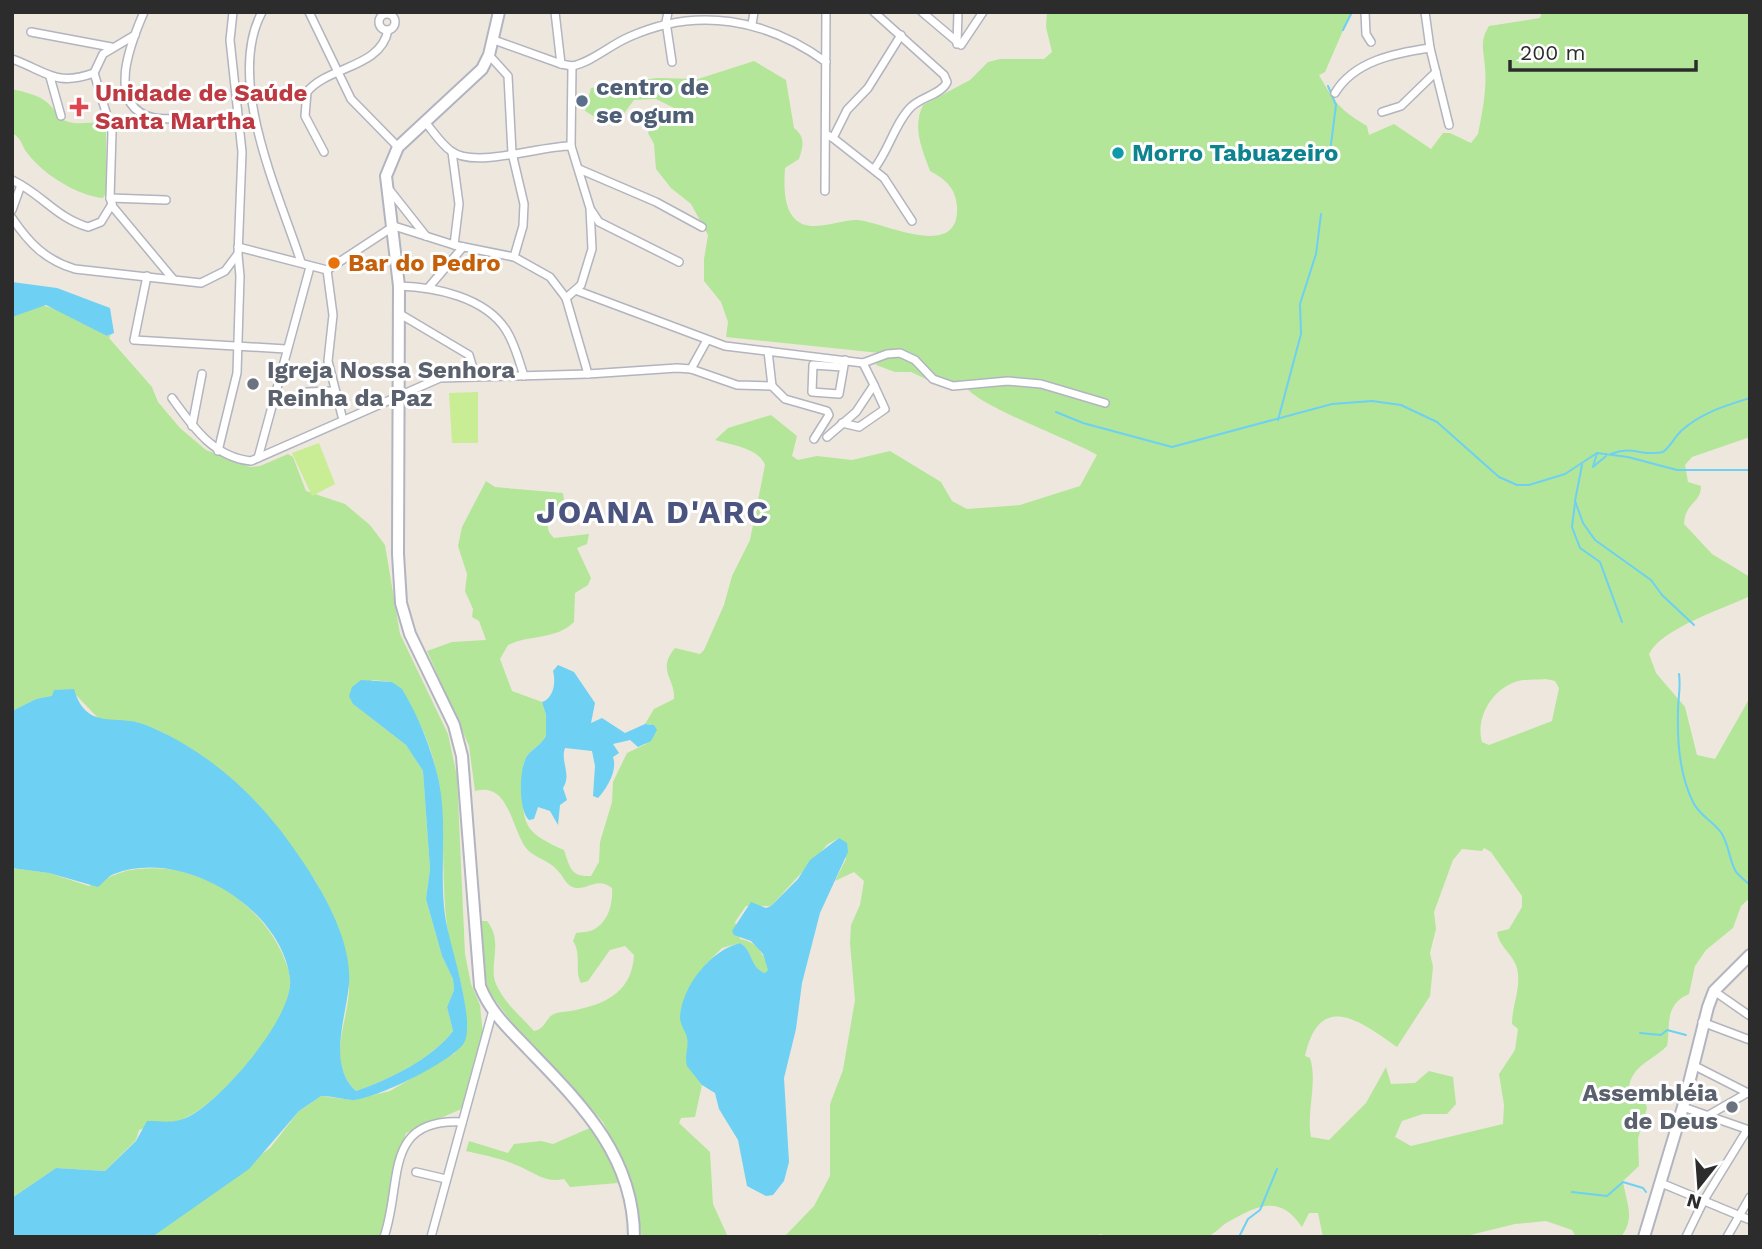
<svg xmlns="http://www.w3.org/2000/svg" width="1762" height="1249" font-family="'Work Sans',sans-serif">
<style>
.green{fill:#b3e699;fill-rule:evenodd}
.pitch{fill:#c8ed95}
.water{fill:#6ed0f2}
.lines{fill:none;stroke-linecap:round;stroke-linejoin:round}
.stream{stroke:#6ed0f2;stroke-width:2}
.minor-casing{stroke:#b2b4c0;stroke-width:10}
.secondary-casing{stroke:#b2b4c0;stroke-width:14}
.minor{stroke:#fff;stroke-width:7}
.secondary{stroke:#fff;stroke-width:10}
.service-dot{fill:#5c6f8a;stroke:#fff;stroke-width:2.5}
.health-dot{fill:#e0444e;stroke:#fff;stroke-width:2.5}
.culture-dot{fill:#0f9aa8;stroke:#fff;stroke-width:2.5}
.food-dot{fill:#e8710a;stroke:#fff;stroke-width:2.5}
.worship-dot{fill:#6b7280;stroke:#fff;stroke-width:2.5}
.labels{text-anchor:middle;stroke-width:6;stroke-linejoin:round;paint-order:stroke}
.service-label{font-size:24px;font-weight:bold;fill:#4e5e75;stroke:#fff;text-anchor:start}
.health-label{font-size:24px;font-weight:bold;fill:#be3a42;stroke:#fff;text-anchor:start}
.culture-label{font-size:24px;font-weight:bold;fill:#0d838f;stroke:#fff;text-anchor:start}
.food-label{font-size:24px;font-weight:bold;fill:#c56008;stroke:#fff;text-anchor:start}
.worship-label{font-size:24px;font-weight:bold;fill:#5b616d;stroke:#fff;text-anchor:start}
.district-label{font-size:32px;font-weight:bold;letter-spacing:2px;fill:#4a547e;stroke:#fff}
</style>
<rect width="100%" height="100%" fill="#eee7de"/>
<g class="green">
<path d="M1047 12H1351L1325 72 1319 75C1334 102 1340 110 1367 126L1369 135 1394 124 1431 149 1443 133H1450L1471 143 1478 134C1482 113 1487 90 1485 68 1484 51 1479 42 1489 26L1540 18 1542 12H1750V437L1692 457 1685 465 1688 482 1701 486C1701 504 1685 502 1684 524L1712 554 1750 577V596C1723 609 1662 628 1649 654L1656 673 1685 707 1697 755 1715 759 1748 701 1750 693V898L1741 906 1733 928 1706 950 1695 966 1689 994C1663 1005 1671 1027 1667 1046 1653 1060 1631 1066 1629 1088L1644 1099 1647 1108 1638 1139 1639 1166 1623 1181C1626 1203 1636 1217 1621 1237H1576L1572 1230 1546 1221 1515 1224 1462 1237H1323L1318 1213H1309L1302 1227C1280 1194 1258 1205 1228 1222 1220 1226 1214 1236 1205 1237 1173 1241 1138 1237 1106 1237L1101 1234 1091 1237H784L814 1206 830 1176V1104L843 1070 855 1000 850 943 851 925 860 905 864 881 854 872 835 881 846 859 839 838 828 844 771 906H746L735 922 740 939C758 942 763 954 769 970L765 973C750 968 753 950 740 943L722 948 706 964 687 997 682 1011 688 1043 686 1061 702 1085 695 1117 681 1118 679 1123 710 1152 713 1204 728 1237H642L628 1172 603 1122 566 1079 516 1028 487 989 481 921H487C504 942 488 965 496 984 504 1003 521 1016 534 1031 546 1029 545 1018 554 1014 560 1011 570 1012 576 1010 609 1003 632 990 634 955L625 946 610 950 588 981 581 983C574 970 582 954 573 941L576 933C581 932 588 932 593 930 609 922 613 903 612 888 597 877 590 889 576 888 565 886 564 876 557 870 549 860 534 858 526 848 511 827 509 782 475 791L469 746 427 651 452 642 486 640 479 621 472 617 473 609 465 591 467 574 458 546 462 527 486 481 495 487 563 493 565 506C555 514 539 525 554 538L589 534 587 544 577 548 591 578 588 585 575 593 574 622C556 640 531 634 508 645L500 659 512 691 542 702 546 715V736C541 745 532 749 527 756 522 763 523 775 523 783 522 827 525 832 564 850 570 867 570 877 591 876L599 862 600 842 612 802 613 782 627 753 646 744 651 724H645L654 709 674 699C676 679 656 671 675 648L700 654 704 650 724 605 732 576 750 540 765 465C759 448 731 445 715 440L728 428 771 415 797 436 792 456 798 460 817 456 852 460 890 451 941 482 952 501 967 509 1020 505 1080 486 1097 455C1072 440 978 406 966 387L930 381 911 372H895L876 365 880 353 726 337 728 322 721 302 704 281V259L708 235 691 204 671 188 656 169 654 144 648 133 654 118 674 108 656 99 634 100 622 116 600 120 585 111 591 88 657 78 698 79 754 61 786 80 794 128C806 137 803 147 799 159L785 168C784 184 783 209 796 220 812 234 839 219 858 220 883 222 960 262 957 207 956 188 945 179 930 171 922 149 912 128 923 105L970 80 988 62 1000 59H1044L1052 52 1046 27ZM1546 679 1555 681 1559 688 1552 721 1489 745 1482 742C1475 717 1493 688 1518 681 1526 679 1537 680 1546 679ZM1484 848 1491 852 1522 896V907L1509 929 1497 932C1499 946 1511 953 1516 965 1523 984 1512 1004 1512 1024L1518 1029 1515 1050 1499 1074 1504 1105 1503 1124 1411 1146 1395 1137 1402 1121 1423 1114H1447L1456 1104 1453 1077 1429 1071 1415 1083 1391 1084 1386 1067 1366 1103 1329 1140 1311 1137C1306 1111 1318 1083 1310 1058L1305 1056C1320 990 1360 1021 1397 1047L1430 996 1433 967 1430 953 1436 929 1434 912 1453 860 1462 849 1482 851Z"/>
<path d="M12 89C24 92 40 95 49 104 56 111 58 119 69 122 83 126 96 118 106 129V193L103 198C78 196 43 174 28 154 21 146 23 139 12 133Z"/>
<path d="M41 305 62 311 107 336 111 335 109 338 152 387 158 402 180 428 206 450 250 467 260 466 288 454 293 457 306 491 345 504 370 525 385 545 400 634 448 734 457 776 465 954 471 984 480 1005 483 1036 466 1107 406 1133 398 1157 382 1237H152L270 1148 299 1111 321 1096 353 1100 390 1091 455 1053C458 1040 467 1020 465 1006 462 976 448 947 446 917 438 828 456 758 392 682L372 680 353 704 406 745 423 771 430 869 426 899 442 956 453 979 454 990 447 1007 453 1031C432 1059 388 1080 356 1091 324 1061 350 1020 349 985 348 966 325 894 314 879 303 862 285 847 271 831 233 789 198 743 142 724 128 719 114 723 100 720L76 695 36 699 12 711V317Z"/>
<path d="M12 868 49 873 89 886C106 879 121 870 139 869 198 862 258 901 282 953 286 963 291 973 290 984 289 1023 223 1099 189 1116 173 1125 157 1123 139 1130L136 1140 105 1171 56 1168 12 1198Z"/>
<path d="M592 1127 612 1160 618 1183 570 1187 564 1179C546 1184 532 1171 516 1165 501 1158 482 1155 466 1151L469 1141 508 1153 514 1144 541 1141 553 1144Z"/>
</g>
<g class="pitch">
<path d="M478 392V443H452L449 393Z"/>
<path d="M319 443 335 484 312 496 292 453Z"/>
</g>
<g class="water">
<path d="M12 282 57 288 110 308 114 333 107 336 46 305 12 317Z"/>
<path d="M558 665 574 672 595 703 591 723 602 718 625 733 645 724 654 725 657 730 651 741 638 747 630 740 613 744 619 753 613 757C618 771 606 789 598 798L593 796 595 766 592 751 565 748C560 762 572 774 563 788L567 800 560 805 558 825 550 811 538 807 534 819 529 820C518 810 519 768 527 756 532 749 541 745 546 736V715L542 702C554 698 556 682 553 671Z"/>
<path d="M361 680 392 682 402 689C419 717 432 750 439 782 449 832 436 887 449 935 454 957 475 1024 464 1043 453 1061 374 1100 352 1100 342 1099 332 1096 321 1096L299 1111 249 1169 152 1237H12V1198L56 1168 105 1171 136 1141 147 1121C163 1121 173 1124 188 1117 221 1101 294 1017 290 979 282 908 182 847 114 874 108 876 103 883 98 887L49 873 12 868V711L36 699 52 696 54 690 74 689C86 731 115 714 143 724 198 745 246 786 281 831 311 871 353 933 349 984 346 1018 327 1065 356 1091 388 1080 432 1059 453 1031L447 1007 454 990 453 979 442 956 426 899 430 869 423 771 406 745 353 704 349 696 352 687Z"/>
<path d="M839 838 847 843 848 852 820 913 802 983 796 1029 784 1078 789 1162 784 1181 773 1195 766 1196 747 1186 738 1140 719 1109 715 1093 702 1085 687 1066C684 1056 689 1048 687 1038 686 1031 680 1026 680 1017 682 986 711 950 740 943 753 950 750 968 765 973L768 970 763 954 751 941 734 935 732 931 751 902 766 908 771 906 798 879 810 860Z"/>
</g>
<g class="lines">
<g class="stream">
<path d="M1343 30 1352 12"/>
<path d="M1328 86 1336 105 1330 152"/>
<path d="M1056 412 1083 423 1172 447 1332 404 1372 401 1401 405 1437 422 1499 477 1517 485H1529L1565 474 1597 453 1628 457 1677 470H1750"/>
<path d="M1278 420 1301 334 1300 304 1316 254 1321 214"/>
<path d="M1597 453 1593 467 1606 456"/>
<path d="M1611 454C1632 445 1643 457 1663 452 1671 446 1674 438 1681 431 1701 413 1724 406 1750 398"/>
<path d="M1582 465 1575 501 1583 523 1595 540 1651 580 1662 595 1694 625"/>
<path d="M1575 503 1572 527 1580 548 1600 562 1622 622"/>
<path d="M1679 674C1681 687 1678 698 1678 711 1677 741 1680 776 1693 802 1700 817 1714 821 1722 834 1729 846 1729 858 1735 870 1738 876 1745 880 1750 885"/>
<path d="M1640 1033 1661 1035 1667 1030 1686 1035"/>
<path d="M1572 1192 1607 1196 1623 1182 1643 1188 1646 1192"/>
<path d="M1239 1237 1248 1219 1260 1210 1277 1169"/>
</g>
<defs>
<g id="minor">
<path d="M144 12C131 42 104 107 154 118 164 120 176 118 187 118"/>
<path d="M262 12C225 80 279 194 301 262"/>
<path d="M309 12 351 99 398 147"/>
<path d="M555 12 561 64 572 66C592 62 610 45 629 37 697 6 767 19 826 62"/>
<path d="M668 12 666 22 672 62"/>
<path d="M874 12 944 75 947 82C942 94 921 97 911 107 895 123 889 150 874 169"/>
<path d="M922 12 961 45 983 12"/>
<path d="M1365 12 1366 34 1371 42"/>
<path d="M1425 12 1430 48 1449 125"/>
<circle cx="387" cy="22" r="8"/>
<path d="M752 24 754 12"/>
<path d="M31 32 111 47"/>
<path d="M135 35 103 54 94 73 112 132 110 198 113 207 173 279"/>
<path d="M494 40 561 64"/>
<path d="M957 44 958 12"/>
<path d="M489 55 508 76 512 153 524 204 523 226 514 257"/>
<path d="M12 59C46 71 55 87 94 73"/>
<path d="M50 77 61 116"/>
<path d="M1335 93C1354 61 1395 53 1430 48"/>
<path d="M1382 112 1401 106 1436 72"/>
<path d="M425 122C433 131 441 144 451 151 475 169 538 146 571 146"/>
<path d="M826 134 833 138 847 110 868 88 901 35"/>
<path d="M833 138 884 178 912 221"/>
<path d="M324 152 305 116 307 92C328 66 381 68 388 30"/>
<path d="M452 152 459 204 454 245"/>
<path d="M579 169 656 202 702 227"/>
<path d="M12 180C42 194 55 217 88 227L101 222 112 204"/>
<path d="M388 188 426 236"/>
<path d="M825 191 826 12"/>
<path d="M110 198 166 200"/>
<path d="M12 210 21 185"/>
<path d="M591 210 599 222 679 262"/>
<path d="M12 218C29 243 45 260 75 269L201 283 225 271 237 255"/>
<path d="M238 247 327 270 394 226 454 245 514 257 550 277 566 298 588 374"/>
<path d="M327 270 333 315 328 361 343 420"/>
<path d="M147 276 134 340 286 349"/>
<path d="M399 286C435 287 485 297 506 330 515 344 519 361 524 376"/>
<path d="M429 287 463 247"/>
<path d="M578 291 725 346 863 363 887 354 900 353 915 360 933 379 953 386 1008 381 1041 384 1105 403"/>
<path d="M566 298 581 285 592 249 590 208 571 146 572 66"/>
<path d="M400 314 469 355 475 375"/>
<path d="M768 351 772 386"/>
<path d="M843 367 813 365 812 392 839 394 845 360"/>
<path d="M691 369 707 340"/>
<path d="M307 392 333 391"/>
<path d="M172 398C193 427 213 457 251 461L440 378 588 374 677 368 691 369 737 385 772 386 785 399 827 411 829 415 814 439"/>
<path d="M842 423 859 427 885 409 874 385"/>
<path d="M192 426 202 374"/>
<path d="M827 437 856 412 874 385 863 363"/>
<path d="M218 451 237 373 240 276 238 255 242 152 230 40 233 12"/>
<path d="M258 458 310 267"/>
<path d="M1714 991 1750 1016"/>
<path d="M1702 1022 1750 1040"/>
<path d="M1693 1065 1748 1093"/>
<path d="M1683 1107 1749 1130"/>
<path d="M1707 1116 1749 1092"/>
<path d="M416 1172 446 1179"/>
<path d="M1661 1183 1750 1220"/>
<path d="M384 1237C403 1183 382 1118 462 1122"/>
<path d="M431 1237 493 1010"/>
<path d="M1686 1237 1704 1200 1747 1130"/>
<path d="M1727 1237 1750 1197"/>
</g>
<g id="secondary">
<path d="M499 12 489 55 482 69 398 147 386 176 399 286 398 554 401 603 410 634 454 725 462 756 480 986C490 1012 510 1030 529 1050 581 1104 634 1156 634 1237"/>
<path d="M1644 1237 1683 1107 1708 1007 1714 991 1750 955"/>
</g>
</defs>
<use href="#minor" class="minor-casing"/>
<use href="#secondary" class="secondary-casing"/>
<use href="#minor" class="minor"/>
<use href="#secondary" class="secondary"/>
</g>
<circle class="service-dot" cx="582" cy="101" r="7"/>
<path class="health-dot" d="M75.5 96.5h7v7h7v7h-7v7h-7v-7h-7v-7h7z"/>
<circle class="culture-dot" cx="1118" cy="153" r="7"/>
<circle class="food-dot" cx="334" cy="263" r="7"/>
<g class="worship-dot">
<circle cx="253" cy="384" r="7"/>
<circle cx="1732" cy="1107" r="7"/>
</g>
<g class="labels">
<g class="service-label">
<text x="596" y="95">centro de<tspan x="596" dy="28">se ogum</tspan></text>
</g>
<g class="health-label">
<text x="95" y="101">Unidade de Saúde<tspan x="95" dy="28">Santa Martha</tspan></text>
</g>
<g class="culture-label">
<text x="1132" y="161">Morro Tabuazeiro</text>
</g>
<g class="food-label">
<text x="348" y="271">Bar do Pedro</text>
</g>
<g class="worship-label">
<text x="267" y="378">Igreja Nossa Senhora<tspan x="267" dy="28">Reinha da Paz</tspan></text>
<text x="1718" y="1101" text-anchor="end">Assembléia<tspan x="1718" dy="28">de Deus</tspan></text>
</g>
<g class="district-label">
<text x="653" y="523">JOANA D'ARC</text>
</g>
</g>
<rect width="1762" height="1249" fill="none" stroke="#2c2c2c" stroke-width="28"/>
<g transform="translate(1699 1186) rotate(197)" stroke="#ffffff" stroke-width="5" paint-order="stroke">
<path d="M0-5L12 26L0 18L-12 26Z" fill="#2c2c2c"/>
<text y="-10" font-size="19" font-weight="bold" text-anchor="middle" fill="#2c2c2c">N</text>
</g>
<path d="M1510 60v10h186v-10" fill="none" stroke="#2c2c2c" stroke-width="3.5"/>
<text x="1520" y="60" font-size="21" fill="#2c2c2c" stroke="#ffffff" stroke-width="5" paint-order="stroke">200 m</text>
</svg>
